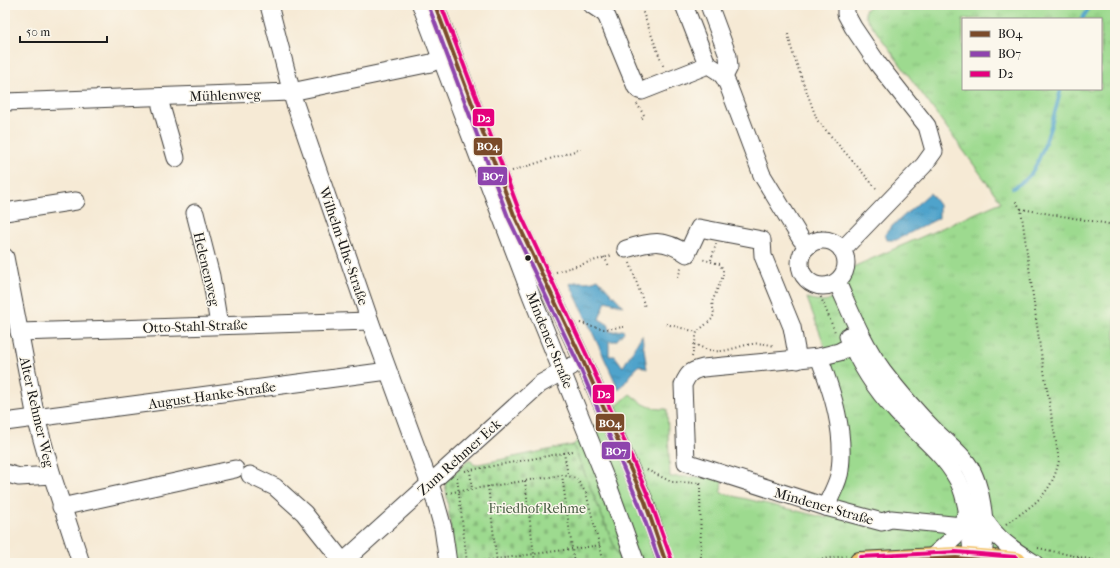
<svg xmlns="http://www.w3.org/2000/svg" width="1120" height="568" font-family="'IM FELL French Canon',serif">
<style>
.grass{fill:url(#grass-tufts);stroke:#5c7b56;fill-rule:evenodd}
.cemetery{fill:url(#cemetery-stones);stroke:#5c7b56}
.water{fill:url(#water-ripples);stroke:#366074}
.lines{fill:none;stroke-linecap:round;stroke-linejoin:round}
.stream{stroke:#4fa3cb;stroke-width:3.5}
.minor-casing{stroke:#3d3b38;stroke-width:19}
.major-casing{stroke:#3d3b38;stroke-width:24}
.path{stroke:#3d3b38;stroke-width:2;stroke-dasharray:1 3;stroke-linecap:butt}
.minor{stroke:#fff;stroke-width:17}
.major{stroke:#f3c26a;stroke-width:22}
.bus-1-casing{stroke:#fbf7ec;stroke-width:7}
.bus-2-casing{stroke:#fbf7ec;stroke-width:7}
.bus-3-casing{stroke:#fbf7ec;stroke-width:7}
.bus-1{stroke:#7a4b2a;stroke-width:4}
.bus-2{stroke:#8e44ad;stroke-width:4}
.bus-3{stroke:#e5007d;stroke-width:4}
.bus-dot{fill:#1c1c1c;stroke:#fbf7ec;stroke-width:1.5}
.labels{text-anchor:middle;stroke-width:3;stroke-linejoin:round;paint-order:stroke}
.street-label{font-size:14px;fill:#1c1c1c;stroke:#fbf7ec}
.park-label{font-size:14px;fill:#495e44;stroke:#fbf7ec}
.line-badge{stroke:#fbf7ec;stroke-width:1.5}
.badge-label{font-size:11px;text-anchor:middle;font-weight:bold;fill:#fff}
</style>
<defs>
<pattern id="grass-tufts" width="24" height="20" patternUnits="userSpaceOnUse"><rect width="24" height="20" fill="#9dda8f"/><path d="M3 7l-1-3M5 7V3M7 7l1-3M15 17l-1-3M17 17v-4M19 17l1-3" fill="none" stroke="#87ba7b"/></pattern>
<pattern id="cemetery-stones" width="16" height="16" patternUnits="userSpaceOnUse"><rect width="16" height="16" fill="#9dda8f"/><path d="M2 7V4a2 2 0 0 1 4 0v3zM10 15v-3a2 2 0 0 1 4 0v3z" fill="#87ba7b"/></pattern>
<pattern id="water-ripples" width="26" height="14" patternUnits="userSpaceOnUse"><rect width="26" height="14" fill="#4fa3cb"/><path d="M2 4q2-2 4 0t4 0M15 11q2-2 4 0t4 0" fill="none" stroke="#4184a4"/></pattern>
</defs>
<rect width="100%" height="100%" fill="#fbf7ec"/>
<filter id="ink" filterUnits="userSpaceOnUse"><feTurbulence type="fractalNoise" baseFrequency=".025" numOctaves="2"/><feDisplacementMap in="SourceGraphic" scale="8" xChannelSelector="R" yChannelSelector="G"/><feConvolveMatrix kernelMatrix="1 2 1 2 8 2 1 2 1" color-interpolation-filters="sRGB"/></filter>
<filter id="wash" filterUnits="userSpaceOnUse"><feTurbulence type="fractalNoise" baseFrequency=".012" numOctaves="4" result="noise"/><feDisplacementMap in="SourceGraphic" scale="16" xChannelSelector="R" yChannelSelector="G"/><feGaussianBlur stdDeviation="0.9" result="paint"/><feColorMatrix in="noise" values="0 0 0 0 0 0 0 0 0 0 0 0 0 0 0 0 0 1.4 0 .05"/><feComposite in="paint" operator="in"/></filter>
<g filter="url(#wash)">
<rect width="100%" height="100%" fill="#f6ead5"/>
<path class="grass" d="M871 5H1115V563H621L573 445 630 394C642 404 651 410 667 409L670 477 717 476 722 477 721 493 827 518 843 476 844 420 831 363 807 298 824 302C845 291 846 290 853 267L1001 202 865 16V10ZM963 19H1101V89H963Z"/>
<path class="cemetery" d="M573 445 621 563H455L445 482 470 459 474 465Z"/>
<g class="water">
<path d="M930 193 939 205V218L896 240H887L885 234 891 227Z"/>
<path d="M598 279 623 306 606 301 599 319 609 325 610 332 623 330 624 332 616 341H609V356H615L623 367 642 335 647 369 639 365 619 390 570 284C578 279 586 285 598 279Z"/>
</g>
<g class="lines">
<g class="stream">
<path d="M1082 19 1091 5"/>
<path d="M1013 188C1020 184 1025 181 1030 175 1044 156 1055 113 1061 89"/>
</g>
</g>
</g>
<g filter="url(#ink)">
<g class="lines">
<defs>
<g id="minor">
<path d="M269 5 294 101 370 321 434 496 443 528 448 563"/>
<path d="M421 5 531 295 608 485 636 563"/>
<path d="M435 5 514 215 583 361 645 502 666 563"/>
<path d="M592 5 604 13 607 17 636 87 639 90 642 91 703 67 707 64"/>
<path d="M684 5 707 64 718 71 724 77 728 85 762 175 801 239 808 246"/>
<path d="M709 5 728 56 729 67 724 77"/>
<path d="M161 97V106L176 158"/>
<path d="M5 102 291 92 431 63 441 58"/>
<path d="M5 212 76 201"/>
<path d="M195 213 211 276 219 325"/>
<circle cx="823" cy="263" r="23"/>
<path d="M626 249C651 241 664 238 687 254L699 228 762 240 763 256 792 327 798 360"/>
<path d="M842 250 924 165 934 151 927 126 878 64 853 27 846 14V5"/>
<path d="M5 257 36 418 52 475 81 563"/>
<path d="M837 282C851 313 863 344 883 371 899 392 916 412 935 431 945 441 958 451 967 463 983 484 989 539 981 563"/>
<path d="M19 332 370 321"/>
<path d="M848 336C859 363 876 390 896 411 916 433 950 458 961 487 970 511 970 538 973 563"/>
<path d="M862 340 839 352 819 357 703 368C690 371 688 374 683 385L686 462 826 507 882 522 891 519 962 526"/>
<path d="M819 357C833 394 845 431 840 470 839 482 830 496 826 507"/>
<path d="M5 422 388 371"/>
<path d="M5 473 19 477 52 475"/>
<path d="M250 475 275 487 304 513 343 562"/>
<path d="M61 507 235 469"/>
<path d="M983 517C996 539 1013 550 1034 563"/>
<path d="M930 559 955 537 965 517"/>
<path d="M342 563 540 384 572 366"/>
</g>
<path id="major" d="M860 563 956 558 1016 563"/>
</defs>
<use href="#minor" class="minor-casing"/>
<use href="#major" class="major-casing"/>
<g class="path">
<path d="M640 5 664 68"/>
<path d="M788 34 793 54 817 120 876 188"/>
<path d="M637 104 644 115 641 120"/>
<path d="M512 171 581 149"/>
<path d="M1021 209 1115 225"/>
<path d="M813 232 823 231 836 235"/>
<path d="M795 251 793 273 800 284 820 295 835 332"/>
<path d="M604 257 609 266"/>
<path d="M711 260 716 244"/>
<path d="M630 263 645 307"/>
<path d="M556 272 613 255"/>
<path d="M850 275 854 258"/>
<path d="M678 277 682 266"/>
<path d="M580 323 604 329 624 327"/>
<path d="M666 324 697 332"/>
<path d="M694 344C699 346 704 349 709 350 731 356 746 337 774 346"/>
<path d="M692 357 697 332 712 319 714 314 712 302 723 276V270L720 264 701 259"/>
<path d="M564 453 573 451"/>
<path d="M470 470 472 489"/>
<path d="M647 470 672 482 704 483"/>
<path d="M465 471 564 453 568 475"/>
<path d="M562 475 574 563"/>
<path d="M457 477 467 563"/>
<path d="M525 481 535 563"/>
<path d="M700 484 701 563"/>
<path d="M488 486 497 563"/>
<path d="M447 493 562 475 576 478 586 493 604 563"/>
<path d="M1006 524C1033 505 1052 495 1059 460L1040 347 1021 209 1014 199"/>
<path d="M1038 548 1107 563"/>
<path d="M1078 558 1092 563"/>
<path d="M468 563 601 545"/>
<path d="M794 563 846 556"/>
</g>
<use href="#minor" class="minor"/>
<use href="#major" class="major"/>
<defs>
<g id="bus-1">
<path d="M435 5 514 215 583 361 645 502 666 563"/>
<path d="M860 563 956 558 1016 563"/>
</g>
<path id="bus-2" d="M429 7 508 217 578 363 639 504 660 563"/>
<g id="bus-3">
<path d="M441 5 520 213 588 358 650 500 672 561"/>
<path d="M860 557 956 552 1016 557"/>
</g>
</defs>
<use href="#bus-1" class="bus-1-casing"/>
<use href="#bus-2" class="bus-2-casing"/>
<use href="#bus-3" class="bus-3-casing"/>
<use href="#bus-1" class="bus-1"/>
<use href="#bus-2" class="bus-2"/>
<use href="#bus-3" class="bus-3"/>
</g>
</g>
<circle class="bus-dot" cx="528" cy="258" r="3.5"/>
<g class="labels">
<g class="street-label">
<text transform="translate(225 95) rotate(-2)" y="5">Mühlenweg</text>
<text transform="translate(344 246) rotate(71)" y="5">Wilhelm-Uhe-Straße</text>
<text transform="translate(207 269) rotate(77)" y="5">Helenenweg</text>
<text transform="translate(195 326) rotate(-2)" y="5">Otto-Stahl-Straße</text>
<text transform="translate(550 340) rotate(68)" y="5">Mindener Straße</text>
<text transform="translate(212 395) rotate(-8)" y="5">August-Hanke-Straße</text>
<text transform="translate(37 412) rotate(77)" y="5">Alter Rehmer Weg</text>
<text transform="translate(459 457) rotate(-42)" y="5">Zum Rehmer Eck</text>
<text transform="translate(824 506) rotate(16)" y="5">Mindener Straße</text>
</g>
<g class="park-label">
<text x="537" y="513">Friedhof Rehme</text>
</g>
</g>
<g class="line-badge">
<rect x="472" y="108" width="23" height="19" rx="4" fill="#e5007d"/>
<rect x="473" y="137" width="30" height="19" rx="4" fill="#7a4b2a"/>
<rect x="477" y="166" width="31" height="20" rx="4" fill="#8e44ad"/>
<rect x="592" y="384" width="23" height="20" rx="4" fill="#e5007d"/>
<rect x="595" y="413" width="30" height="19" rx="4" fill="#7a4b2a"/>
<rect x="601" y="441" width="30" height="19" rx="4" fill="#8e44ad"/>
</g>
<g class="badge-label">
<text x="484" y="122">D2</text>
<text x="488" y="150">BO4</text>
<text x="493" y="180">BO7</text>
<text x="604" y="398">D2</text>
<text x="610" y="427">BO4</text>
<text x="616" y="455">BO7</text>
</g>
<rect width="1120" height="568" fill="none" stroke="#fbf7ec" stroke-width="20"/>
<rect x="962" y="18" width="140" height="72" fill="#fbf7ec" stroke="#a29f99"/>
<rect x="970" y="31" width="20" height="6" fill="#7a4b2a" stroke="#a29f99"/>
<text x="998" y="38" font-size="12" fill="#1c1c1c">BO4</text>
<rect x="970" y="51" width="20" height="6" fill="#8e44ad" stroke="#a29f99"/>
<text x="998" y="58" font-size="12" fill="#1c1c1c">BO7</text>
<rect x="970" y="71" width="20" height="6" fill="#e5007d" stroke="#a29f99"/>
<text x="998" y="78" font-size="12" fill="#1c1c1c">D2</text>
<path d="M20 36v6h87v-6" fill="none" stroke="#1c1c1c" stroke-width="2"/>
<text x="26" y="36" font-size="12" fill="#1c1c1c" stroke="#fbf7ec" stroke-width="3" paint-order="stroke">50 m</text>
</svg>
